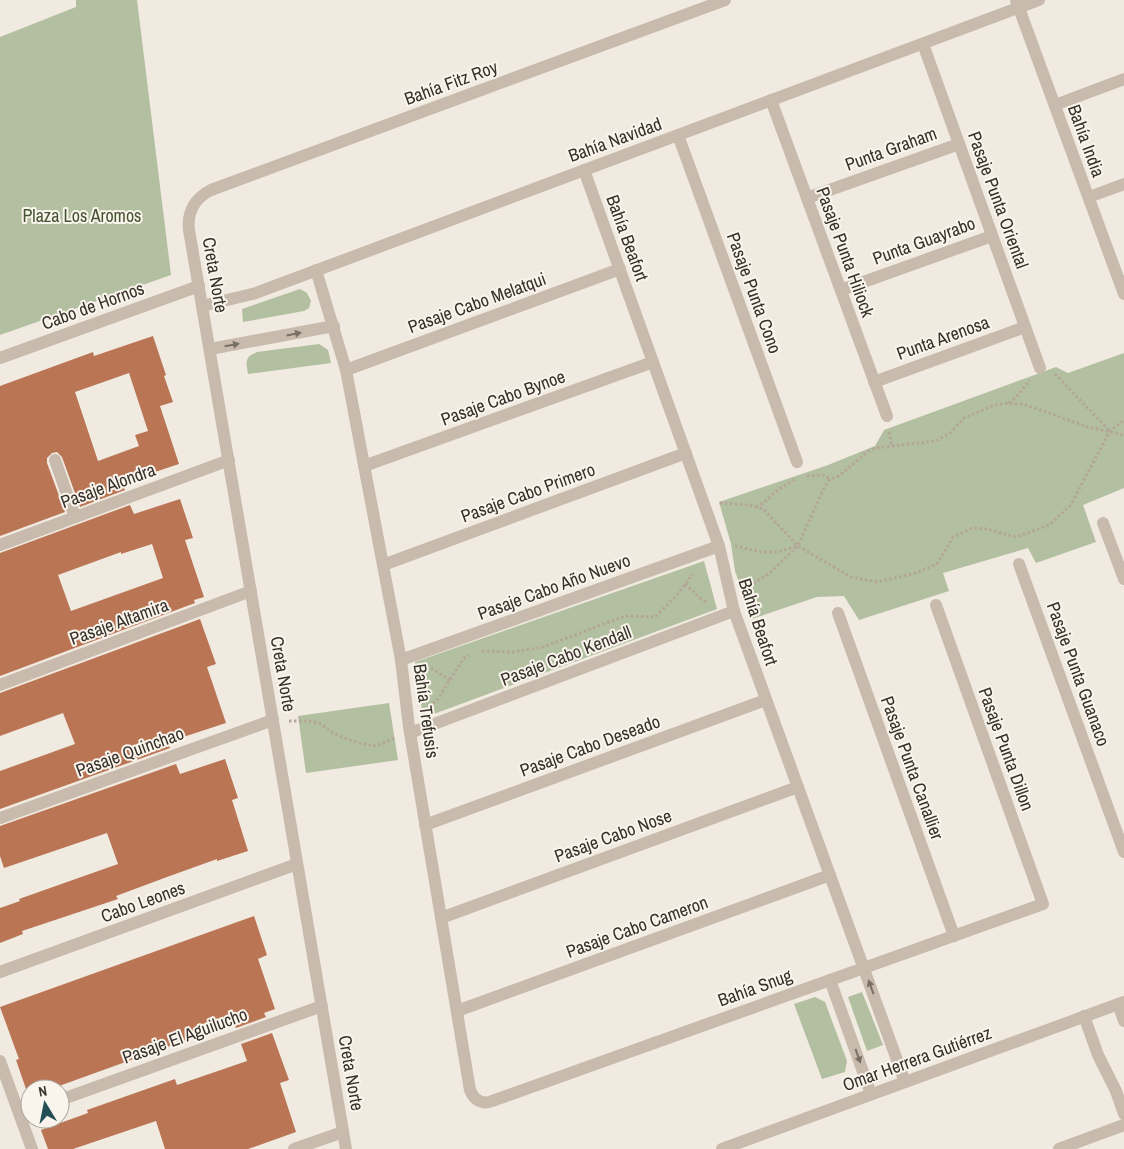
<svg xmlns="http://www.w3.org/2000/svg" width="1124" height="1149" font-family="'Archivo Narrow',sans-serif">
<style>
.green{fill:#b3bfa1}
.building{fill:#ba7555;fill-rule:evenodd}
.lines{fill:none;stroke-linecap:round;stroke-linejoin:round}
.path{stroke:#b4a697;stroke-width:3;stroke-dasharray:2.5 2.5;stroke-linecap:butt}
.minor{stroke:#c8bbad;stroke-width:12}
.oneway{fill:#786f66}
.labels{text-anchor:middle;stroke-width:4;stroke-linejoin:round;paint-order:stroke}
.street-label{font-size:18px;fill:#37302b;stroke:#f9f4ec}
.park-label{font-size:18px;fill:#445331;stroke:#f9f4ec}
</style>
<rect width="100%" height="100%" fill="#f1eae0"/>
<g class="green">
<path d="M76 0H137L171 275 0 335V37L76 7Z"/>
<path d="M300 289 307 293 311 301 309 308 304 311 243 322 242 309Z"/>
<path d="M319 344 328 350 331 363 248 374C246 362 244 357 257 352Z"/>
<path d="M1124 353V488L1083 505 1096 542 1036 563 1028 548 943 573 949 591 859 620 844 596 817 597 752 619 735 571 731 544 719 502 828 465 875 446 884 430 1056 367 1068 373Z"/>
<path d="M704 561 717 609 423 718 415 662Z"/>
<path d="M389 703 398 760 306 773 298 716Z"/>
<path d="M862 992 883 1045 867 1051 848 997Z"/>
<path d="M815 997 825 1002 847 1061 845 1072 822 1079 794 1004Z"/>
</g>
<g class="building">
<path d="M153 336 166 375 164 376 173 402 160 406 179 464 122 483 125 490 80 507 62 457 57 452 52 453 47 458V463L65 512 0 536V386L93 352 94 356ZM129 373 148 431 135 435 139 446 98 461 75 392Z"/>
<path d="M180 499 193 538 185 540 204 597 194 600 195 603 0 676V553L130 505 134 514ZM152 544 163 578 71 611 58 575 121 552V554Z"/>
<path d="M200 619 216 664 207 667 226 723 168 742 170 748 0 809V771L75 744 63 713 0 736V693Z"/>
<path d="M225 759 238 798 232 800 248 851 217 861V859L167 877 116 896 118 899 22 931 23 934 0 943V908L20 901 19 899 118 864 107 833 4 868 0 856V826L176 764 180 774Z"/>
<path d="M254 916 267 955 258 959 275 1009 264 1013 266 1017 236 1028 235 1025 203 1034 59 1086 60 1089H26L16 1060 19 1059 0 1007Z"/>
<path d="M272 1033 289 1080 280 1083 296 1132 248 1149H165L156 1121 73 1149H48L41 1130 88 1113 87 1110 175 1079 177 1085 247 1061 241 1044Z"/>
</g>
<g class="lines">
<g class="path">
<path d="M1055 374 1109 430"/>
<path d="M1009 403 1016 397 1030 380"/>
<path d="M889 432 892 446"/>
<path d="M807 476 823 475 830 479"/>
<path d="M720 503 749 505 763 509 798 546 851 577 877 582 916 573 937 564 953 537 973 528 987 529 1016 537 1049 525 1070 506 1110 431 1124 420"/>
<path d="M756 507 762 504 779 489 796 479"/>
<path d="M735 546 762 552H777L798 546"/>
<path d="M685 584 702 600 707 602"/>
<path d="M745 589 770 573 798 546 824 488 830 479 839 476 867 452 876 448 936 441 950 433 964 418 994 405 1009 403 1026 405 1088 427 1124 435"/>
<path d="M482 651 513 652 543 647 625 616 655 617 676 596 693 574"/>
<path d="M431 668 450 680"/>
<path d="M429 707 438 699 463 659 469 655"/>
<path d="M289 721H310L321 724 333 733 345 738 358 743 376 746 395 738"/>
</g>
<g class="minor">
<path d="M1016 0 1124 294"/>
<path d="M923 44 1040 368"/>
<path d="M771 100 887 416"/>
<path d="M1055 105 1124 79"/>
<path d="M678 135 797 462"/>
<path d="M584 170 719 546 734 611 905 1082"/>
<path d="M1089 197 1124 184"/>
<path d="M807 198 959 144"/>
<path d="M316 270 346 370 401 660 409 727 470 1090C474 1100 482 1105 492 1101L1043 904 936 605"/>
<path d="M841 290 992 236"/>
<path d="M202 306 256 293 1039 0"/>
<path d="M210 349 334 326"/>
<path d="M0 358 199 286"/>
<path d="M346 370 620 269"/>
<path d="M874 382 1025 327"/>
<path d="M55 460 75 517"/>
<path d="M364 466 653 362"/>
<path d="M1103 523 1124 579"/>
<path d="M0 545 229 460"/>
<path d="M1019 564 1124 852"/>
<path d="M383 565 686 453"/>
<path d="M838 613 954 936"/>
<path d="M401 660 719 546"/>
<path d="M0 685 251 591"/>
<path d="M410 733 734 611"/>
<path d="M0 818 273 720"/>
<path d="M425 825 766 700"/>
<path d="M441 918 798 787"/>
<path d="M0 972 297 864"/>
<path d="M830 980 871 1094"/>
<path d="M1118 1004 1124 1021"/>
<path d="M457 1011 830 875"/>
<path d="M1084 1016 1098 1055 1116 1091 1124 1114"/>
<path d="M0 1061 32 1149"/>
<path d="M60 1100 322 1006"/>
<path d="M294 1149 343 1132"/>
<path d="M346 1149 189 230C187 212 195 198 211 190L725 0"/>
<path d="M722 1149 1124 1002"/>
<path d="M1059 1149 1124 1125"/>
</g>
</g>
<defs><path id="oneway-solid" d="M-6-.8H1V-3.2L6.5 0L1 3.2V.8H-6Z" transform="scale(1.25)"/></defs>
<g class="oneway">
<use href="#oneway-solid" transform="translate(294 334) rotate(-11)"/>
<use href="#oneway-solid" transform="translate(232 345) rotate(-10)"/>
<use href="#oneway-solid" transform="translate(871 987) rotate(-110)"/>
<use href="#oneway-solid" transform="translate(858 1056) rotate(70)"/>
</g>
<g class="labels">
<g class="street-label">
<text transform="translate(451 83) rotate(-20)" y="6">Bahía Fitz Roy</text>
<text transform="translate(615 140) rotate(-20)" y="6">Bahía Navidad</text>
<text transform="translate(1086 141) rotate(70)" y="6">Bahía India</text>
<text transform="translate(891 149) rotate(-20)" y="6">Punta Graham</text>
<text transform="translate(998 200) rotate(70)" y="6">Pasaje Punta Oriental</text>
<text transform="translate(627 238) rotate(70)" y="6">Bahía Beafort</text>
<text transform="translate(924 241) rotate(-20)" y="6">Punta Guayrabo</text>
<text transform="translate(845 252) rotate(70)" y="6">Pasaje Punta Hiliock</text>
<text transform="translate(215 275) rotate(80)" y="6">Creta Norte</text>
<text transform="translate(754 293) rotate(70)" y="6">Pasaje Punta Cono</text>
<text transform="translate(477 303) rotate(-20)" y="6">Pasaje Cabo Melatqui</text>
<text transform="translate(93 306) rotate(-20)" y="6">Cabo de Hornos</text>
<text transform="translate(943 338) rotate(-20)" y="6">Punta Arenosa</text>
<text transform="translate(503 398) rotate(-20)" y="6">Pasaje Cabo Bynoe</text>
<text transform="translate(108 486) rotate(-20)" y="6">Pasaje Alondra</text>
<text transform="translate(528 493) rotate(-20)" y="6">Pasaje Cabo Primero</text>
<text transform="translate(554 587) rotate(-20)" y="6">Pasaje Cabo Año Nuevo</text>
<text transform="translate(119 622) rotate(-20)" y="6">Pasaje Altamira</text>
<text transform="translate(758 622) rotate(72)" y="6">Bahía Beafort</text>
<text transform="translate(566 656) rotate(-21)" y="6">Pasaje Cabo Kendall</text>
<text transform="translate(283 674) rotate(80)" y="6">Creta Norte</text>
<text transform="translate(1078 674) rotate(70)" y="6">Pasaje Punta Guanaco</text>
<text transform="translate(426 711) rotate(82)" y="6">Bahía Trefusis</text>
<text transform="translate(590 746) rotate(-20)" y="6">Pasaje Cabo Deseado</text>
<text transform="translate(1006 749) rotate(70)" y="6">Pasaje Punta Dillon</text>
<text transform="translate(130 752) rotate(-20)" y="6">Pasaje Quinchao</text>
<text transform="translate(912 768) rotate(70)" y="6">Pasaje Punta Canallier</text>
<text transform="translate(613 836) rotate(-20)" y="6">Pasaje Cabo Nose</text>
<text transform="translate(143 902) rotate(-20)" y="6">Cabo Leones</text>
<text transform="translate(637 927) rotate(-20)" y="6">Pasaje Cabo Cameron</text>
<text transform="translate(755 988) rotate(-20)" y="6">Bahía Snug</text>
<text transform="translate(185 1036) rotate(-20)" y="6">Pasaje El Aguilucho</text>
<text transform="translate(917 1059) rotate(-20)" y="6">Omar Herrera Gutiérrez</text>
<text transform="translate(351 1073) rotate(80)" y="6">Creta Norte</text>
</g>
<g class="park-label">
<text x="82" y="222">Plaza Los Aromos</text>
</g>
</g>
<g transform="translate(45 1104) rotate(350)"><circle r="24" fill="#f9f4ec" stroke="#aba69f"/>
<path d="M0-4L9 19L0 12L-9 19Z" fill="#244e55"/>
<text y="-8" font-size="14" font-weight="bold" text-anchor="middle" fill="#37302b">N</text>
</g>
</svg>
